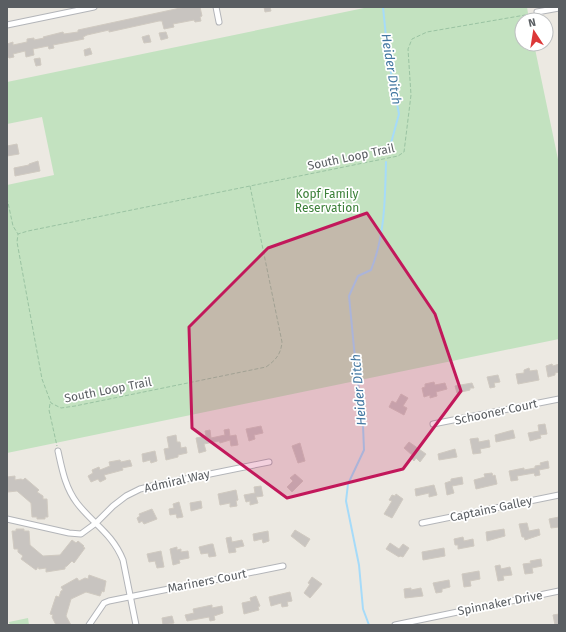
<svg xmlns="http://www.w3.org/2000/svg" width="566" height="632" font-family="'Fira Sans',sans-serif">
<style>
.green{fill:#c3e2c0}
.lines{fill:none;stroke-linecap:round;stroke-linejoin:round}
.stream{stroke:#a6dbf9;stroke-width:2}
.building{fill:#c8c4c0;stroke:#d0cac1}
.minor-casing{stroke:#b3b5b9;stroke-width:7}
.path{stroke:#9ac3a2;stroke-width:1;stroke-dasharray:4 2;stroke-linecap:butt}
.minor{stroke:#fff;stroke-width:5}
.marked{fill:#c2185b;fill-opacity:0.2;stroke:#c2185b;stroke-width:3;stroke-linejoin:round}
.labels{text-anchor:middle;stroke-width:3.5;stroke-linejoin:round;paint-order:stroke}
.street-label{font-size:12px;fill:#5a5e62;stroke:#fff}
.park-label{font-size:12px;fill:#3d813a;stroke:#fff}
.water-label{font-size:13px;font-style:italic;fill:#4277a1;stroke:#fff}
</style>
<rect width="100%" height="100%" fill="#ece9e2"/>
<g class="green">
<path d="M369 7H527L529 20H522V44H534L559 164V339L7 453V185L54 175 42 117 7 124V82Z"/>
<path d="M28 618 29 625H10L9 622Z"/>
</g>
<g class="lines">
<g class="stream">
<path d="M383 7 388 57 399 114 388 154"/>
<path d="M369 625 363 609 359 565 346 501 348 484 364 450 363 425 354 348 349 296 358 276 371 270C385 235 385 199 386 162"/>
</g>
</g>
<g class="building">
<path d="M185 7H200L202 16 200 17 201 21 195 22 194 20 173 24 174 27 164 29 162 21H159L109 32V30L87 35 83 37 84 39 53 45 54 48 49 49 48 46 33 49 34 55 26 57 25 51 13 54 14 57 9 58 7 55V44L13 42V45L27 42V39L34 38V40L44 38 43 37 63 32 64 34 78 32V30Z"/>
<path d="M264 7H270L271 11 265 12Z"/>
<path d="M166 32 168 38 161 40 159 33Z"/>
<path d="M149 35 151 42 144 43 142 37Z"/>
<path d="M90 48 92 54 85 56 84 50Z"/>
<path d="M40 58 41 65 36 66 34 59Z"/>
<path d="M17 144 19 154 7 156V146Z"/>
<path d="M38 161 40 171 15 176 14 168 29 165V164Z"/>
<path d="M552 364 553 366 559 364V372L555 373V375L548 377 546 366Z"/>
<path d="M529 368 530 371 537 370 539 380 518 384 516 374 524 373V370Z"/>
<path d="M498 375 500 382 494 383 495 387 490 388 487 377Z"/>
<path d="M434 382 435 385 445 383 447 389 436 392 437 396 430 398V395L424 397 422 388 425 387V384Z"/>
<path d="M472 383 474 388H470V390L457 393 455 386Z"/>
<path d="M401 394 408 398 403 406 407 408 404 415 389 407 392 401 396 403Z"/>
<path d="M545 424 547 434 540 435 541 438 530 441 528 433 539 431 538 425Z"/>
<path d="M261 426 263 433 254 435 255 439 249 441 246 429Z"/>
<path d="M229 429 230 436 236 435 238 445 231 446 230 440 220 443 219 441 204 444 206 451 199 453 196 438 206 436 205 431 210 430 211 438 225 435 224 430Z"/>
<path d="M513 430 515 438 496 442 495 435Z"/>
<path d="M176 435 177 442H180L181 448 186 447 187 453 178 455V457L166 460 164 449 169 448 167 437Z"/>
<path d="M478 438 479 442 489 440 490 447 480 449 481 453 473 454 470 439Z"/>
<path d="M409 442 426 454 420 462 416 458 414 461 410 457 412 455 404 448Z"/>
<path d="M300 443 305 461 298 463 292 446Z"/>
<path d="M455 449 457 457 439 460 438 454Z"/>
<path d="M155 451 157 461 151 463 150 460 143 462 142 454Z"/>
<path d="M120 460 121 462 130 460 132 466 122 468 123 470 104 475 106 479 100 482 98 479 91 482 88 476 93 473 92 470 99 467 100 470 110 466 109 462Z"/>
<path d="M548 461 549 468 539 470 540 475 535 476 534 473 517 476 518 480 511 481 509 471 524 468V470L535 468V466L541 465 540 463Z"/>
<path d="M492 473 493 476 495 475 497 484 476 489 474 480 485 477 484 474Z"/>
<path d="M295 474 303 481 292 492 287 487 293 481 290 478Z"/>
<path d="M15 476V480L21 479 23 480 25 478 39 490 37 492 43 496V499H47L48 517H45V519H37V517H32L31 503 17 491 8 492 7 477Z"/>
<path d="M462 477 463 484 452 486 454 493 447 495 445 483 451 481V479Z"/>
<path d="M434 485 437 495 429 497V493L416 496 415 489Z"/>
<path d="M261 486 263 496 256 497 258 503 250 505V501L246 502 244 495 255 493 254 487Z"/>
<path d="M236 490 238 500 236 501 237 506 230 507V503L220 505 218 494Z"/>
<path d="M396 494 403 499 392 518 384 514 392 501 389 500 392 495 395 496Z"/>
<path d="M201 501 202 508 191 511 190 503Z"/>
<path d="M179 502 183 517 177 518 176 514 170 515 169 509 174 508 173 504Z"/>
<path d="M152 509 157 519 144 524 142 521 139 523 137 518 140 516 139 514Z"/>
<path d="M559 517V527L551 528 549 519Z"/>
<path d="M527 523 529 531 539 529 540 535 525 540 524 537H522L519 524Z"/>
<path d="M16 529H24V531H29L30 545 43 556 60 555 72 540 76 543 78 541 84 546 83 547 85 548 74 563 72 561 67 566 65 567V569L46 572V568L39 569 38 567 36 570 21 559 23 556 18 552V549H14L12 531H16Z"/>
<path d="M504 529 505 536 487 541 486 532Z"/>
<path d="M295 530 310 539 305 547 291 536Z"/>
<path d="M268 531 269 541 263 543 262 539 254 541 253 534Z"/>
<path d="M231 537 232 542 242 540 244 546 235 548 236 552 229 553 226 538Z"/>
<path d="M463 537 464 541 473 539 474 546 458 549V545H455L454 539Z"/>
<path d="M390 543 399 549 403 544 409 548 403 557 400 556 399 557 386 549Z"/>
<path d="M211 544H213L216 556 209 557 208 553 201 554 199 547Z"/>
<path d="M177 547V550L181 549V552L188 551 189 558 179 560 180 563 173 565 170 549Z"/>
<path d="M444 548 445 556 423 560 422 552Z"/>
<path d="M161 551 164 567 157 568 155 561 149 562 147 554Z"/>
<path d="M541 559 542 566 532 568 533 573 525 574 523 564 531 563 530 561Z"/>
<path d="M500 565 501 569 510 567 512 575 503 576 504 580 498 581 495 566Z"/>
<path d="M479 571 480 579 470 581 471 586 464 587 462 574Z"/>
<path d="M89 575 106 581 104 592 102 591 100 596 86 592 71 599 66 616 71 625H56L52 617 53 615 50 614 56 596 59 597 61 591 63 590 61 587 77 578 79 581 85 578 88 579Z"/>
<path d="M312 577 322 584 310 598 304 593 310 584 308 583Z"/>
<path d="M449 580 450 587 442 589V592L436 593 433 583Z"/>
<path d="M411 588V590L421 588 423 596 405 598 404 589Z"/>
<path d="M290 592 292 601 287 602 288 606 282 607 281 603 271 606 269 597Z"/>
<path d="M256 596 260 606 258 607 259 610 244 614 242 603 251 601 250 598Z"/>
<path d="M212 605V608L222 606 223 613 214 616 215 620 210 621 209 617 187 621 185 615 194 613 193 609Z"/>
<path d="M559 614V625H555L553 615Z"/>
<path d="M172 616 174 623 163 625 162 618Z"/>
</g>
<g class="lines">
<defs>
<g id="minor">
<path d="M216 7 219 22"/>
<path d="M537 12 559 8"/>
<path d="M7 25 94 7"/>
<path d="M433 424 559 399"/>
<path d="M58 451C62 469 65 487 77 503 93 524 112 533 123 560L136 625"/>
<path d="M7 519 69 533 81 534 96 523 113 506 126 496 140 489 156 485 269 462"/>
<path d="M422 523 559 495"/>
<path d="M89 625 104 603 109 601 283 566"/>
<path d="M395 625 559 591"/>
</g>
</defs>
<use href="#minor" class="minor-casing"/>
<g class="path">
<path d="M250 186 282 342C281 354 276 360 266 367L75 406 61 408 51 403 42 379 17 242 18 234 28 231 398 156 404 152 411 95 408 49 412 39 427 32 531 14"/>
<path d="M7 198 13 226 18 234"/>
<path d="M50 404 49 410 57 446"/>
</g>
<use href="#minor" class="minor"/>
</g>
<path class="marked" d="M367 213 435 314 461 391 403 469 287 498 192 428 189 327 268 248Z"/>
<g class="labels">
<g class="street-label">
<text transform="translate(351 157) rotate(-12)" y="4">South Loop Trail</text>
<text transform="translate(108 390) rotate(-11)" y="4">South Loop Trail</text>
<text transform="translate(496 412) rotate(-12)" y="4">Schooner Court</text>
<text transform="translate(177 481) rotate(-13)" y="4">Admiral Way</text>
<text transform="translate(491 509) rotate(-12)" y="4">Captains Galley</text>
<text transform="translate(207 581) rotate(-11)" y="4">Mariners Court</text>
<text transform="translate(500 603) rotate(-11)" y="4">Spinnaker Drive</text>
</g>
<g class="park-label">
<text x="327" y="198">Kopf Family<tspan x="327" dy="14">Reservation</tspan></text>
</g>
<g class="water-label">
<text transform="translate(392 69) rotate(81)" y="5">Heider Ditch</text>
<text transform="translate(358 390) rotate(-95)" y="5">Heider Ditch</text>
</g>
</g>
<rect width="566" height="632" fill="none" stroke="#5a5e62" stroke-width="16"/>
<g transform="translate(534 32) rotate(348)"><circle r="19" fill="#ffffff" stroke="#bdbfc0"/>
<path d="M0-3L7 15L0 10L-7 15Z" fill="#dc3838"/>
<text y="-6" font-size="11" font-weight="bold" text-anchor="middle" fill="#5a5e62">N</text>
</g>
</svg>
